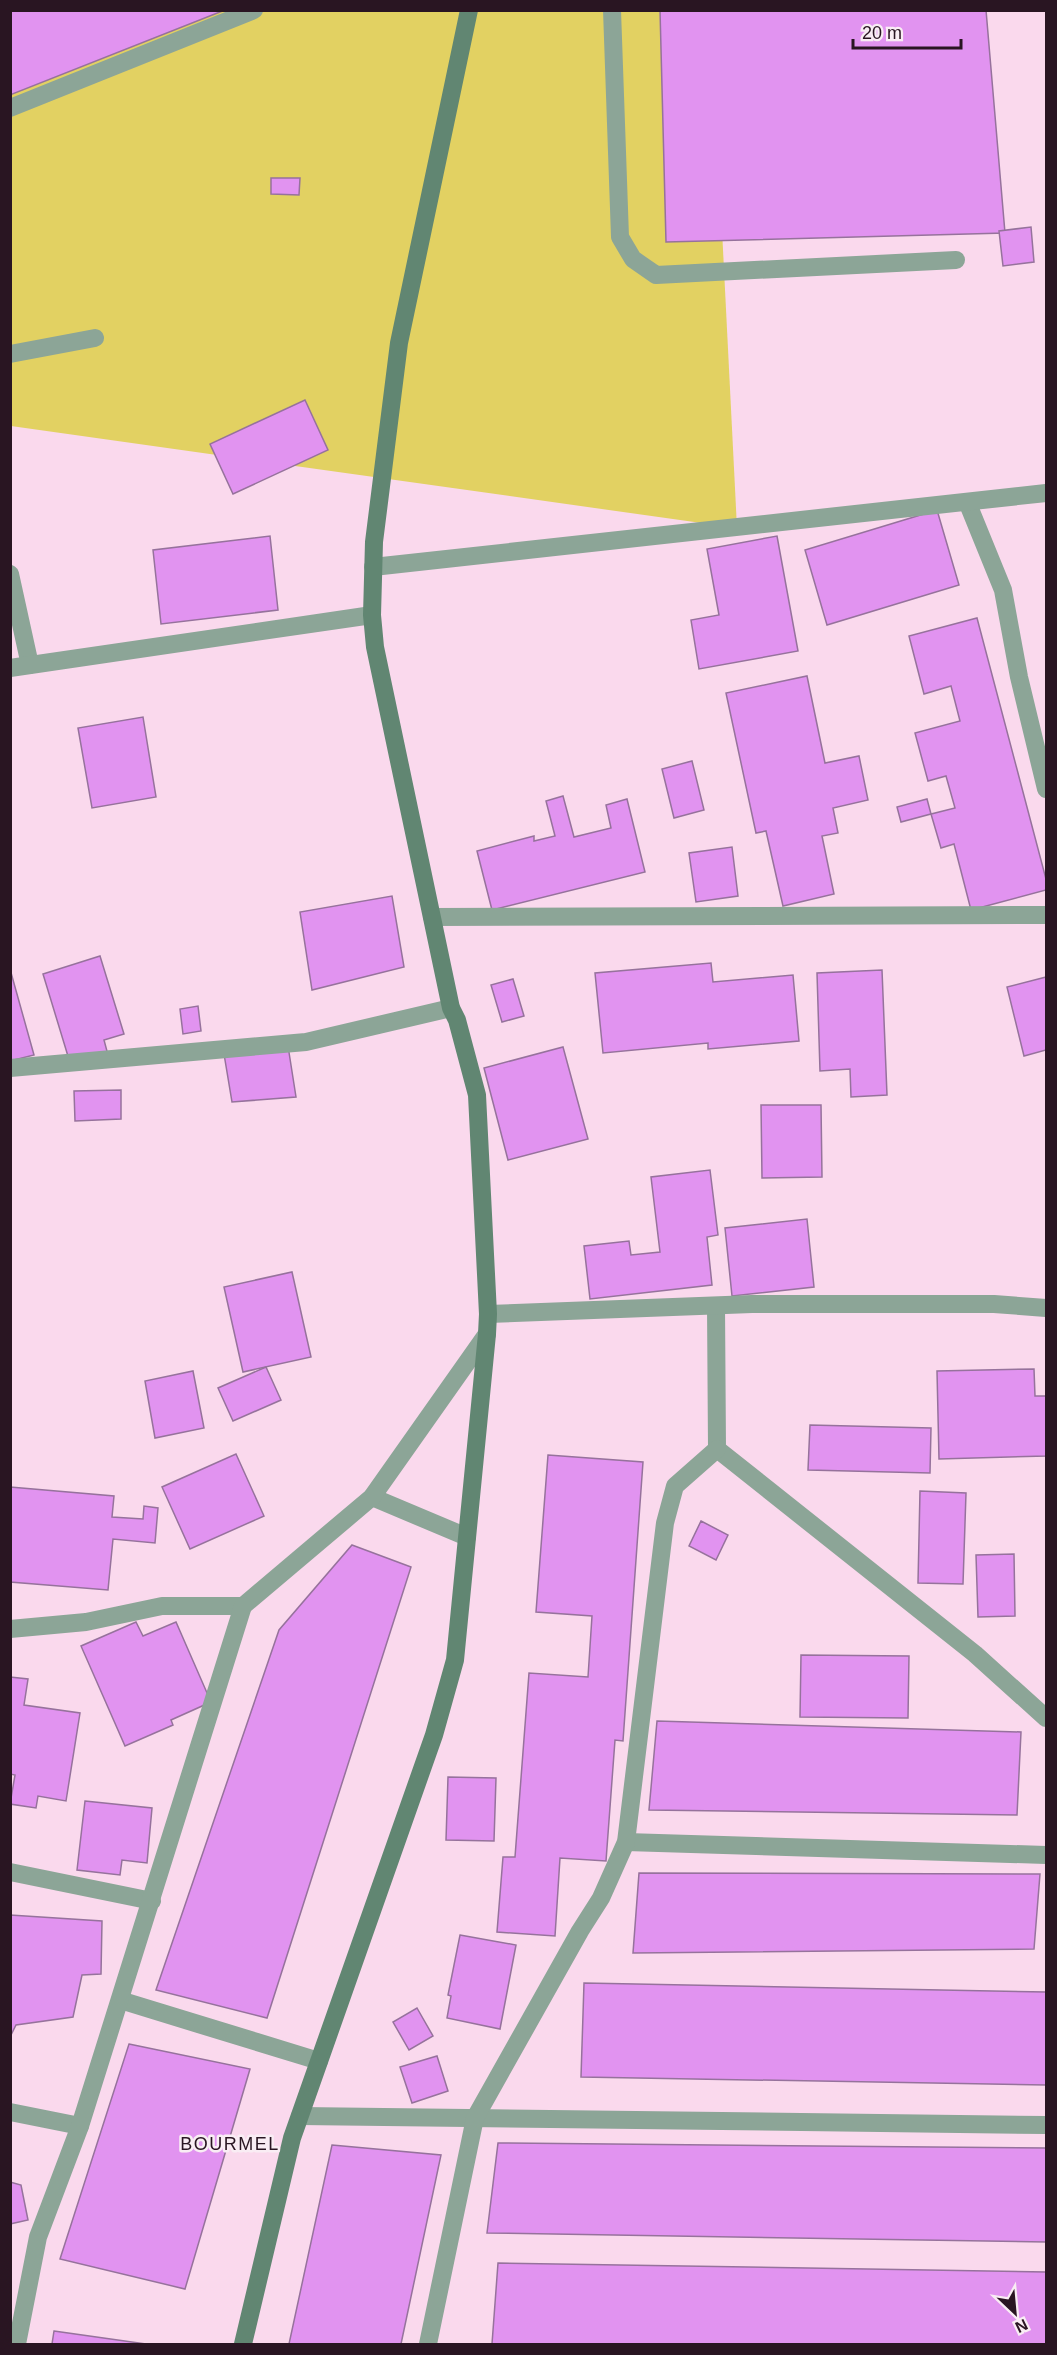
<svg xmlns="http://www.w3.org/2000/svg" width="1057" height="2355" font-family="Arial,sans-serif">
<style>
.green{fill:#e2d162}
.building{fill:#e193f0;stroke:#96729c;stroke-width:1.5}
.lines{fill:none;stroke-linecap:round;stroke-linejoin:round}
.service{stroke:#8ca597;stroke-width:18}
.minor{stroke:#8ca597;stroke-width:18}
.secondary{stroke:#618672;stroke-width:18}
.labels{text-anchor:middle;stroke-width:5;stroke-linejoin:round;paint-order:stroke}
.neighbourhood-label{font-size:18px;letter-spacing:1.5px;fill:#291522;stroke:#f9edf4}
</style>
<rect width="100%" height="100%" fill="#fad9ed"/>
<path class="green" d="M11 11H711L737 528 11 426Z"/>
<g class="building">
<path d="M10 10H225L10 95Z"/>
<path d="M660 10H986L1005 233 666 242Z"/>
<path d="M271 178H300L299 195 271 194Z"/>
<path d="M1031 227 1034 262 1003 266 999 231Z"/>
<path d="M305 400 328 450 233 494 210 444Z"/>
<path d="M937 510 959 585 827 625 805 550Z"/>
<path d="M270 536 278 610 161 624 153 550Z"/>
<path d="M777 536 798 651 699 669 691 620 719 615 707 549Z"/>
<path d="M977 618 1046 879V890L971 910 954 844 941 848 931 814 901 822 897 807 927 799 931 814 955 808 946 776 928 781 915 733 960 721 951 686 924 694 909 636Z"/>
<path d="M807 676 825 763 859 756 868 800 833 808 838 833 822 836 834 894 783 906 766 831 756 833 726 693Z"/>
<path d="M143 717 156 797 92 808 78 728Z"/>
<path d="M692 761 704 810 674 818 662 769Z"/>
<path d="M563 796 574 837 611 828 606 805 627 799 645 872 492 910 477 851 534 836V841L555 836 546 801Z"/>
<path d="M732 847 738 896 696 902 689 853Z"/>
<path d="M392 896 404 967 312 990 300 912Z"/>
<path d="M100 956 124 1034 104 1040 108 1055 71 1066 43 974Z"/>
<path d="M711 963 713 982 793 975 799 1041 708 1049V1043L603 1053 595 973Z"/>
<path d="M10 969 34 1055 10 1061Z"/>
<path d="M882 970 887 1095 851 1097 850 1069 820 1071 817 973Z"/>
<path d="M1046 977V1050L1024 1056 1007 987Z"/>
<path d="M513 979 524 1016 502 1022 491 985Z"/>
<path d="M198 1006 201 1031 183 1034 180 1009Z"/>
<path d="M288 1046 296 1097 232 1102 224 1054Z"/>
<path d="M563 1047 588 1139 508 1160 484 1068Z"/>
<path d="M121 1090V1119L75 1121 74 1091Z"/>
<path d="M761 1105H821L822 1177 762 1178Z"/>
<path d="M710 1170 718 1235 707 1237 712 1285 590 1299 584 1246 629 1241 631 1255 660 1252 651 1177Z"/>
<path d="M807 1219 814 1287 732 1296 725 1228Z"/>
<path d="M292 1272 311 1357 243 1372 224 1287Z"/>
<path d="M266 1367 281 1400 233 1421 218 1388Z"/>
<path d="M1034 1369 1035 1396H1046V1456L939 1459 937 1371Z"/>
<path d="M193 1371 204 1428 155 1438 145 1381Z"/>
<path d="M810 1425 931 1428 930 1473 808 1470Z"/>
<path d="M236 1454 264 1516 190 1549 162 1487Z"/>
<path d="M548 1455 643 1462 623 1741 615 1740 606 1861 560 1858 555 1936 497 1932 503 1857H515L529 1673 588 1677 592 1616 536 1612Z"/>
<path d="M10 1487 114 1496 112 1517 143 1519 144 1506 158 1508 155 1543 113 1539 108 1590 10 1582Z"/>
<path d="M920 1491 966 1493 963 1584 918 1583Z"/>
<path d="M701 1521 728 1535 716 1560 689 1546Z"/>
<path d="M352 1545 411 1567 267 2018 156 1990 279 1630Z"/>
<path d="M1014 1554 1015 1616 978 1617 976 1555Z"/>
<path d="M136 1622 143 1636 176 1622 211 1702 171 1720 173 1725 125 1746 81 1646Z"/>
<path d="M801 1655 909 1656 908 1718 800 1717Z"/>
<path d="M10 1677 28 1679 24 1705 80 1713 66 1801 38 1796 36 1808 10 1804 15 1775 10 1774Z"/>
<path d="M657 1721 1021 1732 1017 1815 649 1810Z"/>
<path d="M448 1777 496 1778 494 1841 446 1840Z"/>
<path d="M85 1801 152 1808 147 1863 122 1860 120 1875 77 1870Z"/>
<path d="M639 1873 1040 1874 1034 1949 633 1953Z"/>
<path d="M10 1915 102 1921 101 1974 82 1975 73 2017 16 2025 10 2037Z"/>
<path d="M460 1935 516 1945 500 2029 447 2018 451 1996 448 1995Z"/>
<path d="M584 1983 1046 1992V2085L581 2077Z"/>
<path d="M417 2008 433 2036 409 2050 393 2022Z"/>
<path d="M129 2044 250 2069 185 2289 60 2259Z"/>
<path d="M437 2056 448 2091 412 2103 400 2067Z"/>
<path d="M498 2143 1046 2148V2242L487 2233Z"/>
<path d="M332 2145 441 2155 401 2344H289Z"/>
<path d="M10 2182 21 2185 28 2220 10 2224Z"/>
<path d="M498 2263 1046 2272V2344H492Z"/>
<path d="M54 2331 146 2344H52Z"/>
</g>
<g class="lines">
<g class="service">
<path d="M612 10 620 237 633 259 656 275 956 260"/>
<path d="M10 108 254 10"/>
<path d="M10 354 95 338"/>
<path d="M10 574 30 665"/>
</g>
<g class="minor">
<path d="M968 504 1003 590 1019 677 1046 789"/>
<path d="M373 567 1046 493"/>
<path d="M10 668 372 615"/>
<path d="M432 917 1046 915"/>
<path d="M10 1068 306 1042 451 1008"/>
<path d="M716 1306 717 1449 975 1654 1046 1718"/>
<path d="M488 1314 752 1304H994L1046 1308"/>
<path d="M372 1497 467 1537"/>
<path d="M10 1629 86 1622 162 1606H243L372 1497 487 1334"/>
<path d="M626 1842 1046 1855"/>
<path d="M10 1872 152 1901"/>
<path d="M120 2000 319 2061"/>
<path d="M10 2112 80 2126"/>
<path d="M300 2116 1046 2125"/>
<path d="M17 2344 38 2237 80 2126 243 1606"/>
<path d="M428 2344 475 2118 580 1931 601 1898 626 1842 665 1523 675 1486 717 1449"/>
</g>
<path class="secondary" d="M243 2344 292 2138 434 1735 455 1660 487 1334 488 1314 477 1095 457 1020 451 1008 375 647 372 615 374 542 399 343 469 10"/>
</g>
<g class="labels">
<g class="neighbourhood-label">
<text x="230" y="2150">BOURMEL</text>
</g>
</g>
<rect width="1057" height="2355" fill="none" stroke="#291522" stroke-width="24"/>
<g transform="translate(1015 2313) rotate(154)" stroke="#f9edf4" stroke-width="4.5" paint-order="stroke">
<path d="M0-4.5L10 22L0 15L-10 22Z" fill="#291522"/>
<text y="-9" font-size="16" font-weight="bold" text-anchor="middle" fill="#291522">N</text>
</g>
<path d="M853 39v9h108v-9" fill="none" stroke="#291522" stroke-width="3"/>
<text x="862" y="39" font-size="18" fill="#291522" stroke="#f9edf4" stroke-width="4.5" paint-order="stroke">20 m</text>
</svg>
